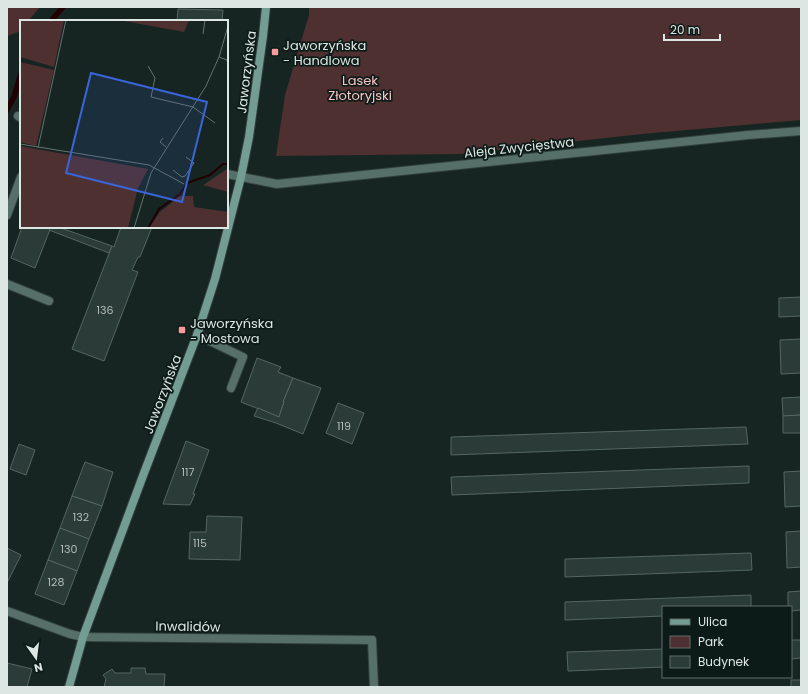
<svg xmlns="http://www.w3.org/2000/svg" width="808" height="694" font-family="Poppins,sans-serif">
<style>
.green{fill:#4e3030}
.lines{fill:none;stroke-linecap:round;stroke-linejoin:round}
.stream{stroke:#200002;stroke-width:5.5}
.building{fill:#2b3b37;stroke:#556662}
.lane-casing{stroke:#32403c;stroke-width:10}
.street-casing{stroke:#32403c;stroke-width:10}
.secondary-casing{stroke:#32403c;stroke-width:10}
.lane{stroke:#567069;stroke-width:8}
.street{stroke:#567069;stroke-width:8}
.secondary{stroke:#739c92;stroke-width:8}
.poi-dot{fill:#f59b9c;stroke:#0d1b18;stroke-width:1.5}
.labels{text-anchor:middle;stroke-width:3.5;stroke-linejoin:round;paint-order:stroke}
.number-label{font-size:11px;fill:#b0bbb8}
.poi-label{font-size:13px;fill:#dce6e3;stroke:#0d1b18;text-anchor:start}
.street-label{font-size:13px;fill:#dce6e3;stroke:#0d1b18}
.park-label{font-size:13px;fill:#f9c4c4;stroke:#0d1b18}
.inset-river{fill:none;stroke:#200002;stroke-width:2}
.inset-road{fill:none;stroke:#65726f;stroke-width:1}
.view{fill:#3a65da;fill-opacity:0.15;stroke:#3a65da;stroke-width:2}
.inset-edge{fill:none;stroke:#dce6e3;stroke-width:2}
</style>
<rect width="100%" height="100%" fill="#162521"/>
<g class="green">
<path d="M7 7H40L28 21H21V29L18 32 7 36Z"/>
<path d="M309 7H801V120L642 134 460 154 276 156 285 95 309 15Z"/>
</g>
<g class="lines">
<g class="stream">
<path d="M51 21 63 7"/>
<path d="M7 110 14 97 21 73"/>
</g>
</g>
<g class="building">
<path d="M178 9 223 10 222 21H177Z"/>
<path d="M22 227H51L35 268 11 258Z"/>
<path d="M51 227H58L112 246 109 253 49 230Z"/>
<path d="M121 227H152L140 257H138L132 270 138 272 104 361 72 349 112 246 114 247Z"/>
<path d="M801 297V316L779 317V298Z"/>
<path d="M801 339V373L781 374 780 340Z"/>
<path d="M257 358 281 367 278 372 293 378 283 402H284L279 417 241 402Z"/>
<path d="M293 378 321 388 303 434 276 423 254 416 258 408 279 417 284 402H283Z"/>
<path d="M801 397V415L783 416 782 398Z"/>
<path d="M338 403 364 413 352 444 326 433Z"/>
<path d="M801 415V433H783V416Z"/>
<path d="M746 427 748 444 451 455V437Z"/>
<path d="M186 441 209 450 193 494H195L190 505 163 504Z"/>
<path d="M19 444 35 450 26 475 10 469Z"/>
<path d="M85 462 113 472 102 506 72 496Z"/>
<path d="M749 466V483L452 495 451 477Z"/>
<path d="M801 471V506L785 507 784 472Z"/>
<path d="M72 496 102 506 89 539 60 528Z"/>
<path d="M207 516 242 517 240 560 189 559 190 532H206Z"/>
<path d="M60 528 89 539 77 571 48 560Z"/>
<path d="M801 531V567L787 568 786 532Z"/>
<path d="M7 548 21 555 7 583Z"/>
<path d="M751 553 752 570 565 577V559Z"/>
<path d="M48 560 77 571 64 605 35 594Z"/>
<path d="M801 591V610L791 611V607H788V592Z"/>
<path d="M751 595V607H663V616L565 620V602Z"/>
<path d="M791 640H801V658L791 659Z"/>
<path d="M663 649V667L568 671 567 652Z"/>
<path d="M7 663 32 669 27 687H7Z"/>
<path d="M131 668H145L146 674H165L164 687H104L106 679 103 675 112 669 115 673H131Z"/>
<rect x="791" y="680" width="10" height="7"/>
</g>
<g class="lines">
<defs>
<g id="lane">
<path d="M7 215 21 177"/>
<path d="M7 284 49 301"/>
<path d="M197 335 243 357 231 388"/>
<path d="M372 640 374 687"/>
</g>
<g id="street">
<path d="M18 116 21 118"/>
<path d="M227 174 277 184 748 135 801 131"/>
<path d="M7 611 70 634 83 637 372 640"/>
</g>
<path id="secondary" d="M69 687 83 637 144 473 197 335 215 279 241 177 249 137 263 36 266 7"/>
</defs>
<use href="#lane" class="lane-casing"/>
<use href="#street" class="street-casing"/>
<use href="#secondary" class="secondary-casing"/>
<use href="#lane" class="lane"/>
<use href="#street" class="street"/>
<use href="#secondary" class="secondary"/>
</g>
<g class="poi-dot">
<rect x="271" y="48" width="8" height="8" rx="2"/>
<rect x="178" y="326" width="8" height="8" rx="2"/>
</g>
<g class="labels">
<g class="number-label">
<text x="105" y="314">136</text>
<text x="344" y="430">119</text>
<text x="188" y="476">117</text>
<text x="81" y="521">132</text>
<text x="200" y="547">115</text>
<text x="69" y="553">130</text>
<text x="56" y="586">128</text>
</g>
<g class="poi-label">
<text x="283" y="50">Jaworzyńska<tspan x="283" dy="15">- Handlowa</tspan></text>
<text x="190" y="328">Jaworzyńska<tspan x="190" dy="15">- Mostowa</tspan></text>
</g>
<g class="street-label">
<text transform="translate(246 72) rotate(-83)" y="5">Jaworzyńska</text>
<text transform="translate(519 147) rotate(-6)" y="5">Aleja Zwycięstwa</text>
<text transform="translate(162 394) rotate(-69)" y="5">Jaworzyńska</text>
<text transform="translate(188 626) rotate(1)" y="5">Inwalidów</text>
</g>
<g class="park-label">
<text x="360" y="85">Lasek<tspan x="360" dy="15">Złotoryjski</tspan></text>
</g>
</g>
<g transform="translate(20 20)">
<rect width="208" height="208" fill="#162521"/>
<path d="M0 0H44L34 47 0 37ZM99 0H169L164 12ZM0 42 34 50 16 126 0 122ZM0 126 128 149 118 168 108 208H0ZM207 149 208 172 183 165ZM160 176H173L174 187 208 192V208H129L140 192Z" fill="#4e3030"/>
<path class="inset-river" d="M128 208 139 189 160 174 167 163 190 155 203 144H208"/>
<path class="inset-road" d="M183 14 185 0M199 37 207 40 208 44M128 46 135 58 131 77 173 87 195 103M143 118 140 122 146 127M0 124 129 145 164 164M18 128 46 0M153 150 162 157 165 156 174 143 166 137M114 208 131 153 186 66 199 37 208 6"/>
<path class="view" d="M71 53 187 82 162 182 46 153Z"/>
<rect width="208" height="208" class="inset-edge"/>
</g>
<rect width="808" height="694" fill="none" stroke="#dce6e3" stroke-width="16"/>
<rect x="662" y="606" width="130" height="72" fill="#0d1b18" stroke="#606c69"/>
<rect x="670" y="619" width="20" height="6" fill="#739c92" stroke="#606c69"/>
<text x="698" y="626" font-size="12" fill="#dce6e3">Ulica</text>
<rect x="670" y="636" width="20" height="12" fill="#4e3030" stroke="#606c69"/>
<text x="698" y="646" font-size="12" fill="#dce6e3">Park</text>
<rect x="670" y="656" width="20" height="12" fill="#2b3b37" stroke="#606c69"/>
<text x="698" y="666" font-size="12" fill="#dce6e3">Budynek</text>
<g transform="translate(36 658) rotate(166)" stroke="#0d1b18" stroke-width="3" paint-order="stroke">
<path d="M0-3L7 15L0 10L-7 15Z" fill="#dce6e3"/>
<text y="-6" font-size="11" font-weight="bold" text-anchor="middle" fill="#dce6e3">N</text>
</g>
<path d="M664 34v6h56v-6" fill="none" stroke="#dce6e3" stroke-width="2"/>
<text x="670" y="34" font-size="12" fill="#dce6e3" stroke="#0d1b18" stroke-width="3" paint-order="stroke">20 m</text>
</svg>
